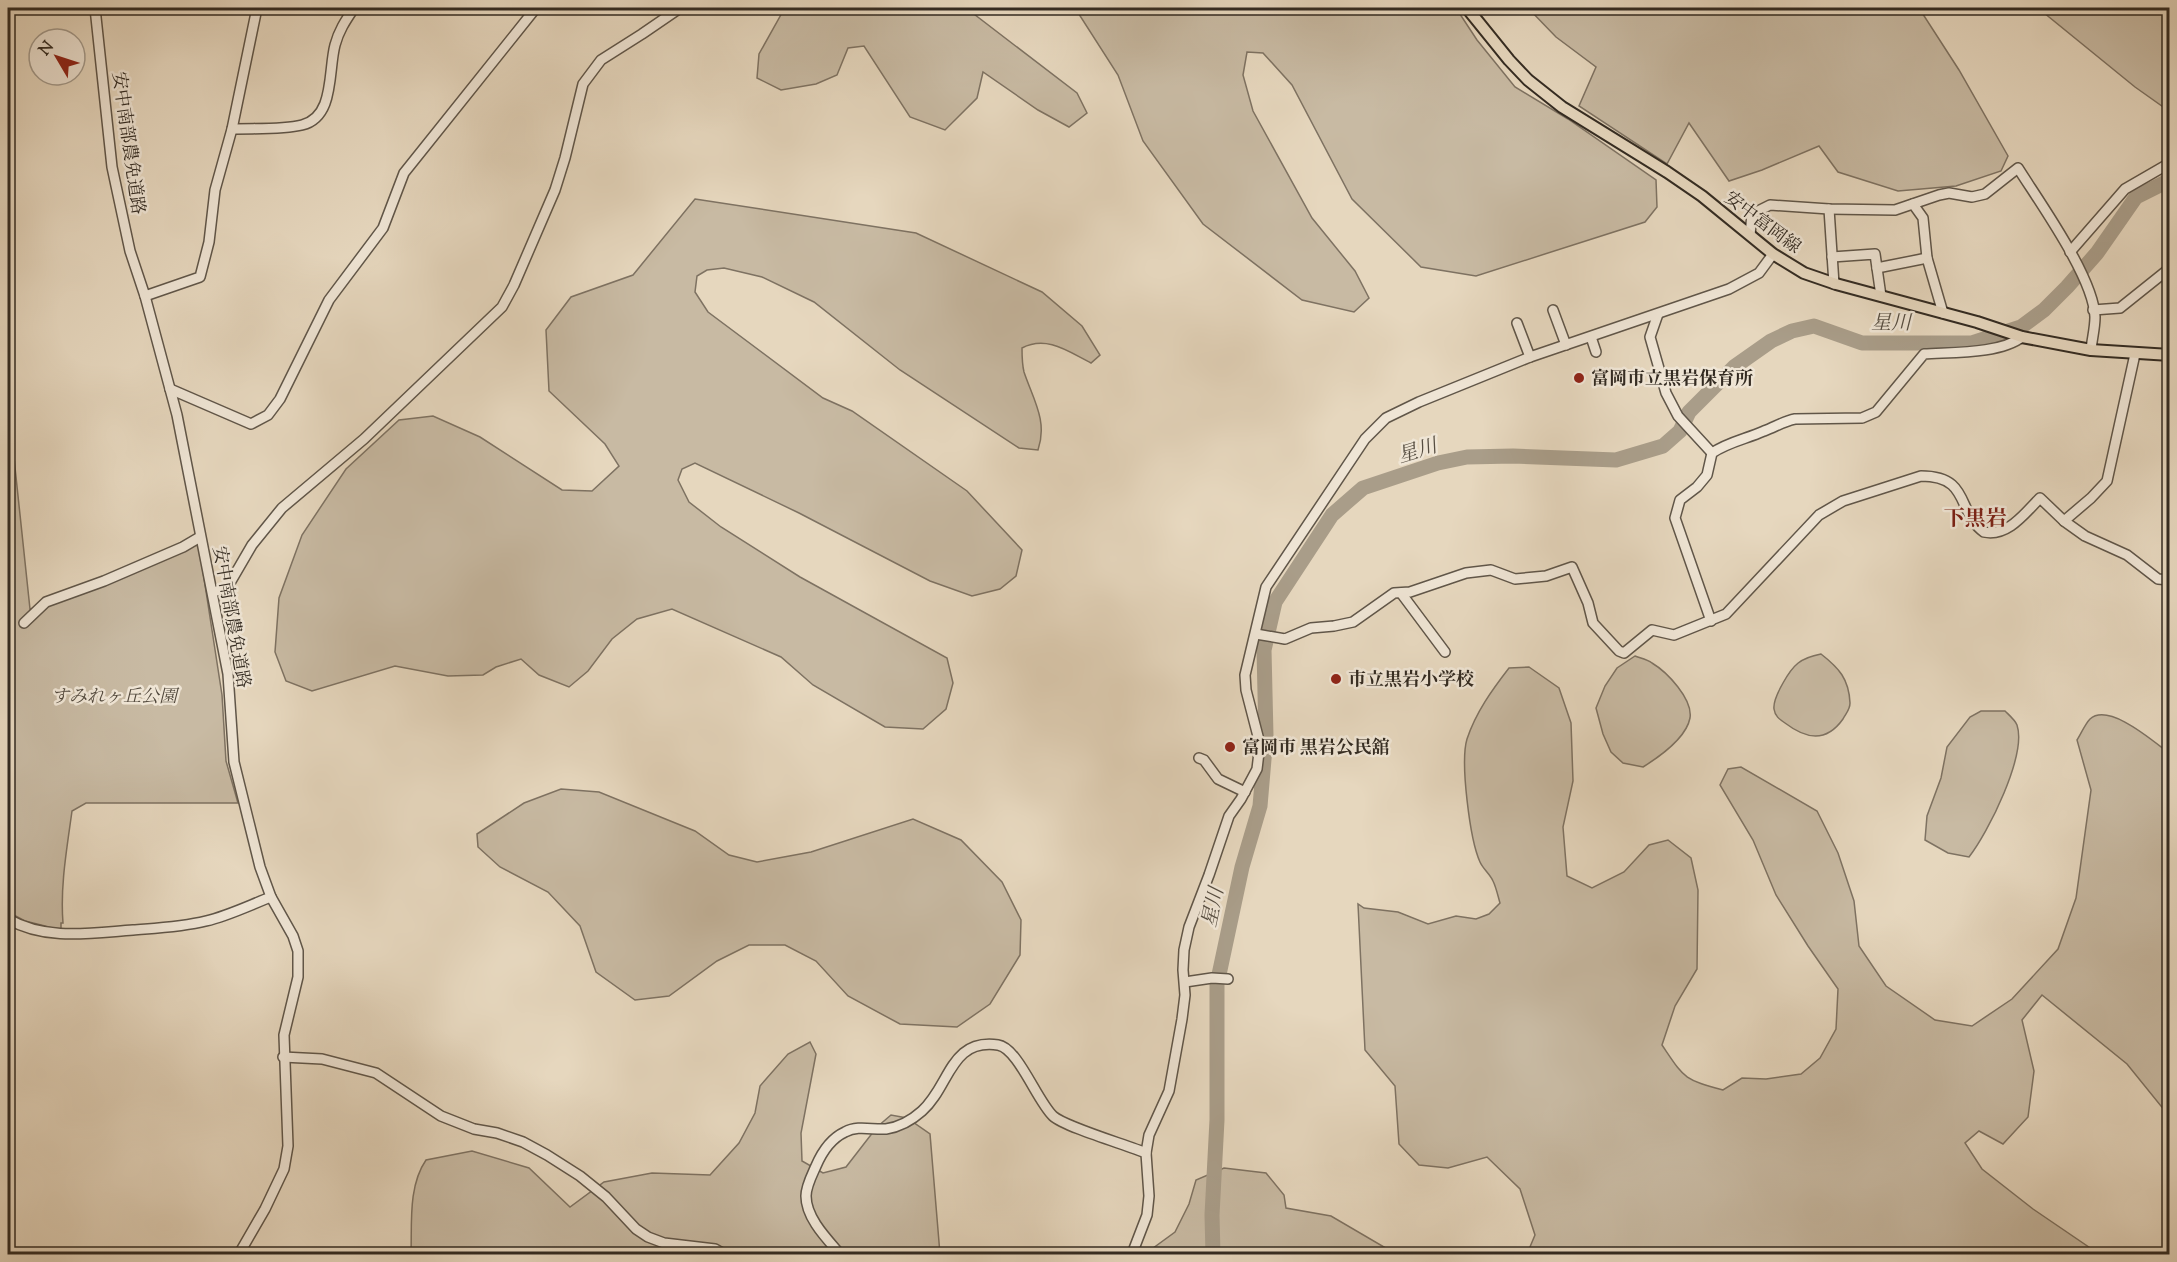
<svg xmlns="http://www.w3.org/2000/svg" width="2177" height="1262" font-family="'Sorts Mill Goudy','Noto Serif JP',serif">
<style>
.green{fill:#c8baa3;stroke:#7e7262;stroke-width:1.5}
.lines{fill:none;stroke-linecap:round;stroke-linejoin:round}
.river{stroke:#a99d89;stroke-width:15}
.minor-casing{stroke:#605649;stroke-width:12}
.major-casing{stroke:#332b22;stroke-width:14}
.minor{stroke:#efe5d5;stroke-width:9}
.major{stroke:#e6d7be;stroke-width:10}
.poi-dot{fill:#8f2418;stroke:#efe5d5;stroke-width:2}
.labels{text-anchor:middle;stroke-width:5;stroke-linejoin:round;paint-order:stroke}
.street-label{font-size:18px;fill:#332b22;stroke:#efe5d5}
.poi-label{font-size:18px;font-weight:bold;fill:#332b22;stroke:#efe5d5;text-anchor:start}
.park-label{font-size:18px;font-style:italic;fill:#51483c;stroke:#efe5d5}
.water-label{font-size:20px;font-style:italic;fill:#564d41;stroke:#efe5d5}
.quarter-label{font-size:21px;font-weight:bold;fill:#7a1f14;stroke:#efe5d5}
</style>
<rect width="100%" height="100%" fill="#e6d7be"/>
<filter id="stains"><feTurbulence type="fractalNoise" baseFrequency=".00333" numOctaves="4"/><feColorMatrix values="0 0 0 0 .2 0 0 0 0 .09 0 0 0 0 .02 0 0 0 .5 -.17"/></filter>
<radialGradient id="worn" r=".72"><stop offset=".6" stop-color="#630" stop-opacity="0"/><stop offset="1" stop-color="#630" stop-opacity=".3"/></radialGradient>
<g class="green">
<path d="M8 8H13L14 458 30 609 47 605 195 545 199 546 222 695 226 761 238 803H86L72 811C67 848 60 886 63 923H61V930L25 921 8 912Z"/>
<path d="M781 8H966L1077 93 1087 113 1069 127 1038 110 983 72 977 98 945 130 910 117 864 46 848 48 837 75 816 84 781 90 757 78 759 54 783 11Z"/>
<path d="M1075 8H1456L1477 40 1515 87 1568 119 1656 180 1657 207 1645 222 1476 276 1421 267 1352 199 1292 85 1263 53 1247 52 1243 75 1253 111 1312 218 1355 271 1369 298 1354 312 1302 300 1203 224 1143 141 1118 75Z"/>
<path d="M1528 8H1919L1959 70 2008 156 2001 171 1956 186 1898 191 1838 172 1819 146 1762 170 1729 181 1689 123 1667 164 1579 106 1596 67 1556 37Z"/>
<path d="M2038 8H2169V111L2135 87Z"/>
<path d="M695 199 916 233 1042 292 1082 326 1100 355 1091 363C1069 352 1047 335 1022 348 1022 355 1022 364 1024 372 1033 399 1048 421 1038 450L1019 448 900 370 814 302 762 277 724 268 707 270 697 276 695 292 708 312 823 398 852 411 967 491 1022 550 1016 576 1000 589 972 596 930 581 799 513 695 463 682 469 678 480 689 502 721 527 800 577 947 658 953 683 946 709 923 729 885 727 813 685 781 657 672 609 637 619 612 639 588 671 569 687 539 675 521 659 496 667 483 675 448 676 395 666 312 691 286 681 275 652 279 598 302 535 346 469 399 420 433 416 480 437 562 490 592 491 619 466 605 444 549 391 546 330 571 297 633 275Z"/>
<path d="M1821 654C1839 668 1849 679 1850 703 1850 710 1846 713 1843 719 1826 743 1806 739 1785 723 1779 719 1775 716 1774 709 1773 701 1779 690 1783 683 1793 665 1800 658 1821 654Z"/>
<path d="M1635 656C1640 658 1647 659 1652 663 1667 672 1693 699 1690 718 1686 739 1659 757 1643 767L1623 763 1611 752 1603 734 1596 708 1605 686 1617 668Z"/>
<path d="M1529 667 1559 688 1571 723 1573 781 1563 827 1567 876 1592 888 1624 872 1649 845 1668 840 1691 858 1698 890 1697 969 1675 1006 1662 1045C1685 1079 1683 1079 1723 1090L1742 1078 1766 1079 1801 1074 1820 1058 1836 1029 1838 989 1808 946 1776 895 1753 840 1720 785 1728 769 1741 767 1817 811 1838 853 1854 901 1859 946 1886 986 1935 1020 1972 1026 2012 999 2058 949 2076 898 2091 790 2077 740C2081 734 2085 724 2090 719 2109 702 2154 742 2169 753V1116L2127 1064 2042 995 2022 1020 2034 1071 2028 1117 2003 1144 1979 1131 1965 1143 1982 1169 2033 1209 2099 1254H1527L1535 1235 1520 1189 1487 1157 1448 1168 1419 1165 1399 1144 1395 1086 1365 1050 1358 904 1364 908 1398 912 1428 924 1456 916 1476 919 1489 914 1500 903C1498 896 1496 887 1493 881 1490 874 1483 869 1480 862 1470 840 1460 762 1467 739 1476 712 1492 690 1509 668Z"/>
<path d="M1981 711H2005C2009 715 2015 720 2017 725 2027 755 1988 833 1969 857L1948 853 1925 840 1927 816 1941 778 1947 747 1970 717Z"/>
<path d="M561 789 599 792 695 831 729 855 757 862 811 852 913 819 961 840 1002 882 1021 920 1020 955 990 1004 957 1027 900 1024 848 996 816 961 785 945H749L717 961 669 996 635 1000 596 972 580 926 548 892 500 867 478 847 477 834 524 803Z"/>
<path d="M810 1042 816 1054 801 1133 802 1161 823 1173 846 1167 877 1127 891 1115 907 1118 930 1134 940 1254H411C412 1224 408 1186 426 1160L472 1151 529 1168 570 1207 604 1182 652 1173 710 1175 739 1143 755 1113 760 1086 788 1054Z"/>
<path d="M1224 1168 1266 1173 1284 1195 1286 1208 1331 1216 1396 1254H1145L1175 1232 1189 1204 1196 1180Z"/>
</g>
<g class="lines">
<path class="river" d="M1213 1254 1212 1215 1217 1120V984L1242 867 1260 806 1266 736 1264 650 1275 602 1332 515 1363 488 1438 463 1467 457 1513 456 1616 460 1663 446 1680 431 1689 412 1734 367 1771 341 1792 331 1814 326 1862 343H1972L2021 327 2044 310 2067 287 2097 253 2136 197 2170 180"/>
<defs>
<g id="minor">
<path d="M95 8 112 167 130 251 145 296 177 415 228 674 234 762 260 867 271 897 293 936 298 951V977L284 1035 288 1146 284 1169 265 1209 239 1254"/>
<path d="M232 129C254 128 282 130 302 125 335 117 328 71 335 45 339 30 346 20 354 8"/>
<path d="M1913 204 1923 218 1927 258 1943 313"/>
<path d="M1829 209 1834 284"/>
<path d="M1750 235 1752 214 1770 205 1829 209 1895 210 1939 195 1949 193 1972 197 1985 194 2018 168C2040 203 2094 278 2095 317 2095 328 2092 339 2091 350"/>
<path d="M2070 252 2125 189 2170 163"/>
<path d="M1832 257 1875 254 1881 296"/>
<path d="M1877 268 1927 258"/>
<path d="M2167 270 2170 315"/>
<path d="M145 296 200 277 209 242 215 190 232 129 257 8"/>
<path d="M1553 310 1566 345"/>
<path d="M2093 310 2120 308 2170 268"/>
<path d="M1658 314 1650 337 1666 393 1678 416 1712 453"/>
<path d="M1517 323 1530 357"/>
<path d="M1591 337 1596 352"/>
<path d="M170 389 251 424 268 415 280 399 329 300 383 228 404 173 536 8"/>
<path d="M2064 521 2091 498 2107 481 2135 354"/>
<path d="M213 592 227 588 252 545 282 508 364 439 502 307 514 285 555 190 565 158 583 84 601 60 642 34 680 8"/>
<path d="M1401 593 1445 652"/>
<path d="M1711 621 1675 518 1680 500 1697 487 1707 475 1712 453C1728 442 1746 439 1764 431 1775 427 1784 421 1795 419L1862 418 1876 412 1924 354C1952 352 2000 354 2022 337"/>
<path d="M24 623 46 602 104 581 183 547 200 537"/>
<path d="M1256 634 1285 639 1311 628 1334 626 1353 622 1394 593 1410 592 1466 573 1491 570 1515 579 1546 576 1572 567 1588 603 1593 623 1619 651 1624 653 1652 630 1674 635 1726 614 1819 515 1843 501 1921 476C1971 476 1956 512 1984 532 2008 537 2025 513 2040 498L2064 521 2085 536 2127 555 2158 579 2170 580"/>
<path d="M1199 758 1204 760 1218 779 1245 792"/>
<path d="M8 919C46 941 91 933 133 930 158 928 182 927 206 921 228 916 250 905 271 897"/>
<path d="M1185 982 1212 978 1228 979"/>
<path d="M283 1057 322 1059 376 1073 441 1116 474 1129 497 1133 523 1142 547 1155 580 1176 606 1197 636 1229 648 1237 664 1243 715 1249 724 1254"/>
<path d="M840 1254C827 1239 806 1218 806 1196 806 1186 812 1175 816 1166 822 1152 832 1138 845 1132 858 1125 872 1130 886 1129 899 1127 912 1120 922 1111 950 1086 950 1038 998 1045 1018 1048 1037 1101 1053 1116 1065 1127 1127 1145 1146 1153"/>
<path d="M1132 1254 1147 1215 1149 1196 1146 1153 1149 1135 1169 1091 1182 1019 1185 995 1183 970 1184 950 1189 927 1209 875 1229 816 1241 799 1257 769 1260 744 1246 690 1245 675 1266 587 1365 439 1386 418 1419 402 1530 357 1729 289 1759 273 1773 254"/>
</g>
<path id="major" d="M1467 8 1509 60 1528 80 1562 107 1667 172 1702 196 1773 254 1804 273 1836 284 1977 322 2022 337 2091 350 2170 355"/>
</defs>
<use href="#minor" class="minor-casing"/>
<use href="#major" class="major-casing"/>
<use href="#minor" class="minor"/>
<use href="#major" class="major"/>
</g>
<g class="poi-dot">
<circle cx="1579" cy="378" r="6"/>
<circle cx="1336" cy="679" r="6"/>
<circle cx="1230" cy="747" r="6"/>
</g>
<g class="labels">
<g class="street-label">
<text transform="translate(129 143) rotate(82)" y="6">安中南部農免道路</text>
<text transform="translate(1763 222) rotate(37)" y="6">安中富岡線</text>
<text transform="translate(232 617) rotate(80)" y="6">安中南部農免道路</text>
</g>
<g class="poi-label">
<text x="1591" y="384">富岡市立黒岩保育所</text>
<text x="1348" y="685">市立黒岩小学校</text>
<text x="1242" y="753">富岡市 黒岩公民舘</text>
</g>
<g class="park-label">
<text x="114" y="702">すみれヶ丘公園</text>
</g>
<g class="water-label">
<text x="1891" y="329">星川</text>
<text transform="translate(1417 450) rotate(-17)" y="7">星川</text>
<text transform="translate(1212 907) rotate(-78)" y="7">星川</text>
</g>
<g class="quarter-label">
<text x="1975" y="525">下黒岩</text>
</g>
</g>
<rect width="2177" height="1262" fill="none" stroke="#e6d7be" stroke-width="30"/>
<rect x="9" y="9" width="2159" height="1244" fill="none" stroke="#332b22" stroke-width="3"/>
<rect x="15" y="15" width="2147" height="1232" fill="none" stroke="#332b22" stroke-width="1.5"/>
<g transform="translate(57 57) rotate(309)"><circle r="28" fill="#efe5d5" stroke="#a49b8d" stroke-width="1.5"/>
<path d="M0-4.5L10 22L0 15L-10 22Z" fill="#8f2418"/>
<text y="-9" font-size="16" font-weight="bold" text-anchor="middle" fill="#332b22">N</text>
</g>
<rect width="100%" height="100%" filter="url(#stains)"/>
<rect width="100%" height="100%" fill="url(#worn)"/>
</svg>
